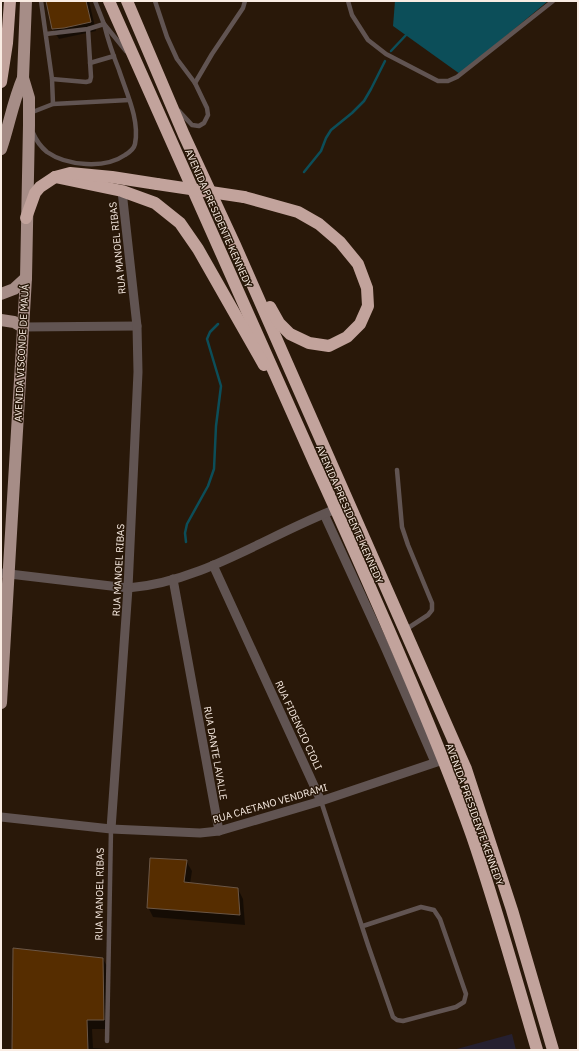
<svg xmlns="http://www.w3.org/2000/svg" width="579" height="1051" font-family="'IBM Plex Sans',sans-serif">
<style>
.industrial{fill:#262030}
.water{fill:#0c4e59}
.shadow{fill:#0007}
.lines{fill:none;stroke-linecap:round;stroke-linejoin:round}
.stream{stroke:#0c4e59;stroke-width:2.5}
.building{fill:#562d00;stroke:#6b5645}
.lane{stroke:#615452;stroke-width:4.5}
.street{stroke:#615452;stroke-width:9}
.primary{stroke:#a68d87;stroke-width:12}
.highway{stroke:#c2a39c;stroke-width:12}
.highway-bridge{stroke:#c2a39c;stroke-width:12}
.labels{text-anchor:middle;stroke-width:3;stroke-linejoin:round;paint-order:stroke}
.street-label{font-size:10px;fill:#f9ece3;stroke:#291809}
</style>
<rect width="100%" height="100%" fill="#291809"/>
<path class="industrial" d="M512 1034 516 1050H453Z"/>
<path class="water" d="M395 1H548L460 74 393 26Z"/>
<g class="shadow">
<path d="M47 1H89L96 31 59 39 53 29Z"/>
<path d="M186 861 192 871 190 884 238 889 243 899 245 925 153 917 148 907Z"/>
<path d="M103 959 108 968 109 1029H92L93 1048 111 1049V1050H13Z"/>
</g>
<g class="lines">
<g class="stream">
<path d="M391 51 407 34"/>
<path d="M304 172 321 151 326 138 331 130 352 113 364 101 371 89 385 61"/>
<path d="M186 542 185 533 187 524 208 486 214 469 216 426 221 386 207 339 210 332 218 324"/>
</g>
</g>
<g class="building">
<path d="M46 1H86L91 22 64 28 52 29Z"/>
<path d="M150 858 187 860 184 882 238 888 240 915 147 908Z"/>
<path d="M13 948 103 958 104 1020H87L88 1050H12Z"/>
</g>
<g class="lines">
<g class="lane">
<path d="M41 1 52 79 53 104"/>
<path d="M95 1 104 24 126 51"/>
<path d="M155 1 167 37 177 59 195 83 207 108 208 115 204 123 199 126 192 125 179 111"/>
<path d="M348 1 352 15 368 40 386 54 438 81H448L457 77 553 1"/>
<path d="M46 34 88 29 104 24"/>
<path d="M90 63 114 56"/>
<path d="M52 79 86 82 90 81 91 77 88 29"/>
<path d="M195 83 212 54 243 8 245 1"/>
<path d="M30 113 53 104 129 100"/>
<path d="M33 133C36 140 41 147 47 152 67 166 105 169 125 155 130 152 134 149 135 144 140 120 126 92 119 70 113 55 108 40 104 24"/>
<path d="M397 470 402 527 408 545 432 603V610L428 615 405 630"/>
<path d="M321 801 368 945 393 1017 397 1020 403 1021 456 1007 464 1002 466 994 440 919 434 910 421 907 363 926"/>
<path d="M107 1041 111 829"/>
</g>
<g class="street">
<path d="M23 327 137 326"/>
<path d="M324 514 385 647 435 762"/>
<path d="M213 565 321 801"/>
<path d="M1 573 128 588C202 582 268 535 336 509"/>
<path d="M173 579 219 831"/>
<path d="M1 817 111 829 200 833 219 831 321 801 443 760"/>
<path d="M111 829 128 588 138 372 137 326 122 191"/>
</g>
<g class="primary">
<path d="M1 149C9 126 13 101 23 78"/>
<path d="M1 294 14 289 26 278"/>
<path d="M1 320 14 322 23 327"/>
<path d="M1 703 26 278 29 125V98L23 78 26 1"/>
</g>
<g class="highway">
<path d="M109 1 315 464C340 518 364 573 388 628 418 697 447 765 472 836 496 906 516 979 537 1050"/>
<path d="M127 1 184 135 235 245 466 769 512 910 553 1050"/>
<path d="M1 82 7 43 10 1"/>
<path d="M55 177 122 191 155 203 180 223 198 249 264 365"/>
<path d="M244 197 298 212 319 224 340 242 358 264 367 288 368 306 360 324 347 337 329 346 309 343 290 334 279 323 270 307"/>
<path d="M26 218 35 193 40 187 55 177 70 173 112 177 157 184"/>
</g>
<path class="highway-bridge" d="M157 184 244 197"/>
</g>
<g class="labels">
<g class="street-label">
<text transform="translate(219 218) rotate(66)" y="4">AVENIDA PRESIDENTE KENNEDY</text>
<text transform="translate(117 248) rotate(-96)" y="4">RUA MANOEL RIBAS</text>
<text transform="translate(21 353) rotate(-87)" y="4">AVENIDA VISCONDE DE MAUÁ</text>
<text transform="translate(350 514) rotate(66)" y="4">AVENIDA PRESIDENTE KENNEDY</text>
<text transform="translate(118 570) rotate(-87)" y="4">RUA MANOEL RIBAS</text>
<text transform="translate(299 725) rotate(65)" y="4">RUA FIDENCIO CIOLI</text>
<text transform="translate(216 753) rotate(80)" y="4">RUA DANTE LAVALLE</text>
<text transform="translate(270 803) rotate(-16)" y="4">RUA CAETANO VENDRAMI</text>
<text transform="translate(475 814) rotate(70)" y="4">AVENIDA PRESIDENTE KENNEDY</text>
<text transform="translate(99 894) rotate(-89)" y="4">RUA MANOEL RIBAS</text>
</g>
</g>
<rect width="579" height="1051" fill="none" stroke="#f9ece3" stroke-width="4"/>
</svg>
